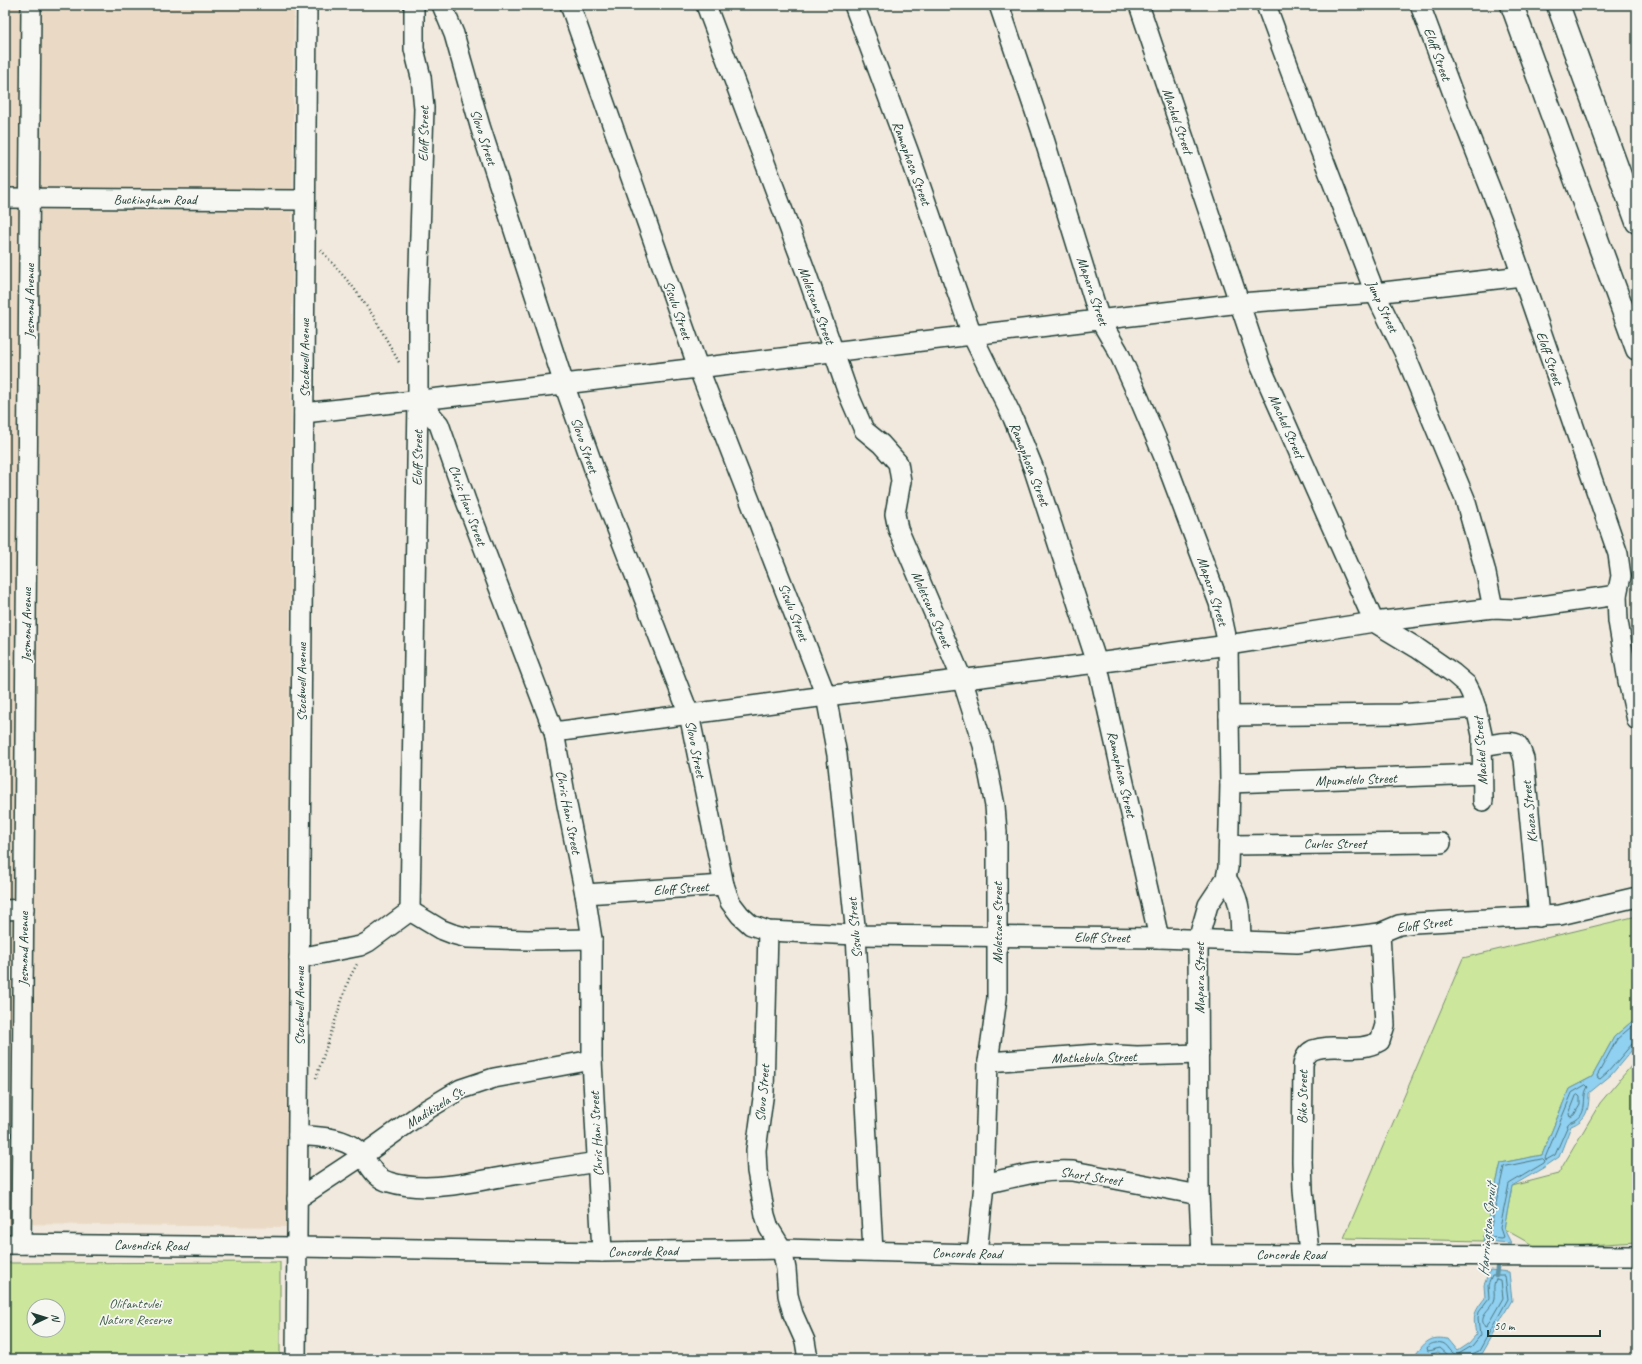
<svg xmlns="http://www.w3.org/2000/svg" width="1642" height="1364" font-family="Caveat,sans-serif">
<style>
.built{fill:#eadac5}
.green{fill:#cce69c;stroke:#769268;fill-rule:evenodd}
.water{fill:#90d0f1;stroke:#6395a5}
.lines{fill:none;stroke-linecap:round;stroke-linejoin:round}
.shore{stroke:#4c7880;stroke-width:1}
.stream{stroke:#6395a5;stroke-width:4.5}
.minor-casing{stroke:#1f3d34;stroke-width:22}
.highway-casing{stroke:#1f3d34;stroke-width:25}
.path{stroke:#1f3d34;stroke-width:2.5;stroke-dasharray:1 3;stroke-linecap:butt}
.minor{stroke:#f6f6f2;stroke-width:19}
.highway{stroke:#f6f6f2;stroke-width:22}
.labels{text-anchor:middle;stroke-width:3.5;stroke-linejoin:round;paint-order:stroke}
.street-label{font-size:14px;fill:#1f3d34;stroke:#f6f6f2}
.park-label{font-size:14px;fill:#425f49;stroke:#f6f6f2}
.water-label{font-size:15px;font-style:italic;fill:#365a5a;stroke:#f6f6f2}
</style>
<rect width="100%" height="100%" fill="#f1e9de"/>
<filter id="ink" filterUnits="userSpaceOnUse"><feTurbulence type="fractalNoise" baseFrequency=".025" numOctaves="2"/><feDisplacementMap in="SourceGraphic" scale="8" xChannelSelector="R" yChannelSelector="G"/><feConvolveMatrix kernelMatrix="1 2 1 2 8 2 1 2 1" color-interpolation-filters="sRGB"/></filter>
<g filter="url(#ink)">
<path class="built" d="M5 5H294L286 1227 5 1224Z"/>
<g class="green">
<path d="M1637 916V1017L1614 1037 1592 1077 1569 1089 1542 1155 1501 1163 1483 1241 1344 1238 1463 958Z"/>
<path d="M1637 1059V1242L1538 1248 1504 1229 1512 1186 1558 1174 1600 1103Z"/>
<path d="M280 1262V1359H5V1263ZM34 1306H58V1330H34Z"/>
</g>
<g class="water">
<path d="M1637 1017V1044L1611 1075 1589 1093C1589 1109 1587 1120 1571 1126L1559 1157 1543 1168 1512 1186 1504 1229 1511 1243 1483 1241 1501 1163 1542 1155 1569 1089 1592 1077 1614 1037Z"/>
<path d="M1490 1270 1509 1272 1512 1300 1481 1354 1470 1359H1447L1438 1352 1430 1355 1427 1359H1412C1424 1345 1427 1335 1447 1339L1457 1351 1469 1343 1476 1335C1473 1316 1473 1313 1485 1298L1484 1285Z"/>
</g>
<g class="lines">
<g class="shore">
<path d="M1637 1022 1617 1039 1597 1076 1598 1078 1600 1079 1608 1072 1632 1044 1637 1042"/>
<path d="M1586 1085 1588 1087C1581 1096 1589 1112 1576 1120 1573 1122 1570 1122 1568 1125L1555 1155 1546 1160 1545 1158 1572 1093Z"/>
<path d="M1578 1095 1580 1097V1105L1574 1115 1570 1117 1569 1114 1576 1096Z"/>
<path d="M1543 1159 1545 1161 1544 1163 1509 1184 1500 1228 1503 1237 1501 1238 1490 1237 1489 1235 1504 1167Z"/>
<path d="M1496 1280 1501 1281 1503 1298 1487 1326 1485 1327C1477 1314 1492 1310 1494 1299 1495 1292 1492 1287 1496 1280Z"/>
<path d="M1449 1359 1448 1355 1440 1348 1428 1351 1427 1348C1430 1344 1431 1344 1435 1343 1449 1340 1447 1352 1457 1355L1472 1346 1480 1336 1478 1318 1479 1312 1489 1299 1488 1285 1492 1276H1505L1508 1299 1479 1351 1472 1354 1470 1359"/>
</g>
<path class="stream" d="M1496 1276 1498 1260"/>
<defs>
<g id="minor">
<path d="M442 5 454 34 480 126 564 384 598 480 689 714 724 885"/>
<path d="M570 5 698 367 826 696 837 755 856 935 873 1251"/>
<path d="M706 5 807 275 848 393 864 430 881 444 898 463 901 481 895 514 898 529 962 679 983 745 995 806 997 832V998L988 1062 984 1184 977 1254"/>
<path d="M854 5 909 153 972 335 1013 418 1033 467 1097 663 1159 938"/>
<path d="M999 5 1041 129 1100 320 1118 351 1139 398 1164 457 1219 603 1228 645 1230 783 1228 868 1226 878 1208 905 1198 940 1199 1195 1202 1255"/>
<path d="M1139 5 1261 367 1374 622 1417 648 1453 673 1467 685 1471 693 1476 708 1482 735 1483 801"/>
<path d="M1266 5 1307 116 1375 293 1404 352 1465 499 1485 569 1493 608"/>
<path d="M1420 5 1455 99 1502 218 1618 554 1621 576 1617 595 1618 621 1628 681 1637 720"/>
<path d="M5 198 305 200"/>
<path d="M418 400 439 424 466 501 554 732 567 805 585 894 592 939V1060L602 1252"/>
<path d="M304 413 564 384 1240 303 1375 293 1522 276"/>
<path d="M1229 716 1400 714 1476 708"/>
<path d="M554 732 826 696 1097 663 1228 645 1374 622 1493 608 1516 609 1548 605 1617 595"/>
<path d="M1482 746C1489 745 1512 740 1517 744 1521 748 1522 754 1524 759L1539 917"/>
<path d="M1230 783 1482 774"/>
<path d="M1229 845 1441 843"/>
<path d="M1226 878C1242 901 1240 915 1241 941"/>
<path d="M585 894 724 885 730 902 740 915 751 925 768 931 856 935 1159 938 1297 943 1380 933 1399 925 1414 923 1560 915 1637 897"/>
<path d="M5 910 24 909"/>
<path d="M410 911 418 400V298L424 108 421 77 414 49V5"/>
<path d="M768 931 764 1091 756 1150 757 1171 765 1215 769 1228 782 1249 786 1269 788 1295 793 1314 805 1341 808 1359"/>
<path d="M299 958 360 946 368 942 410 911 440 929 453 934 468 938 528 940 592 939"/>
<path d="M988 1062 1098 1054 1137 1056 1199 1054"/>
<path d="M298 1135C316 1137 341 1136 356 1149 369 1160 371 1177 389 1182 425 1193 466 1183 501 1177 533 1172 565 1167 597 1162"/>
<path d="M984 1184C1014 1177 1043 1169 1073 1171L1199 1195"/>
<path d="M297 1199 362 1156 426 1110 461 1089 494 1078 592 1060"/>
<path d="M5 1244 297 1247 602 1252 782 1249 977 1254 1637 1256"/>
<path d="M21 1244 31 5"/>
<path d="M1309 1254 1303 1190 1302 1161 1303 1065C1304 1058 1307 1053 1313 1050 1334 1042 1358 1054 1380 1041L1385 1025 1380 933"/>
<path d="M296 1359 307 5"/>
</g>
<g id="highway">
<path d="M1512 5 1637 349"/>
<path d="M1558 5 1637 222"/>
</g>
</defs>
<use href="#minor" class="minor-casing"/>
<use href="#highway" class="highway-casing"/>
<g class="path">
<path d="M321 250 353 287 374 317 400 364"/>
<path d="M316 1078 349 979 357 964"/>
</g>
<use href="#minor" class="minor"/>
<use href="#highway" class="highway"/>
</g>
</g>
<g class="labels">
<g class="street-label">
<text transform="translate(1438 54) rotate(70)" y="5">Eloff Street</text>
<text transform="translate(1178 121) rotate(71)" y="5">Machel Street</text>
<text transform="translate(423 134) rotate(-89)" y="5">Eloff Street</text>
<text transform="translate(484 137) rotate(72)" y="5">Slovo Street</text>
<text transform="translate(912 163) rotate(70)" y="5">Ramaphosa Street</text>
<text x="155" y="204">Buckingham Road</text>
<text transform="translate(1093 291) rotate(71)" y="5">Mapara Street</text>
<text transform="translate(29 301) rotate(-90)" y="5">Jesmond Avenue</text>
<text transform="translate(817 305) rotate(70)" y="5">Moletsane Street</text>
<text transform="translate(1383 306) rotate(65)" y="5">Jump Street</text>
<text transform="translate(678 310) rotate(71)" y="5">Sisulu Street</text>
<text transform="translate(304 358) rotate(-90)" y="5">Stockwell Avenue</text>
<text transform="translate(1550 358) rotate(71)" y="5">Eloff Street</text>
<text transform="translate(1287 426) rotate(66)" y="5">Machel Street</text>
<text transform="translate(585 445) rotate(71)" y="5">Slovo Street</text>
<text transform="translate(417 458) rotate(-89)" y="5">Eloff Street</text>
<text transform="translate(1030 464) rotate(69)" y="5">Ramaphosa Street</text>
<text transform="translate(468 505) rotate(70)" y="5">Chris Hani Street</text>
<text transform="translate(1213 591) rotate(72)" y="5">Mapara Street</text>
<text transform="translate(932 609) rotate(67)" y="5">Moletsane Street</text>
<text transform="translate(794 612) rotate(69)" y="5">Sisulu Street</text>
<text transform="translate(26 625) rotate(-90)" y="5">Jesmond Avenue</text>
<text transform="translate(301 682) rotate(-90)" y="5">Stockwell Avenue</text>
<text transform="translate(696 749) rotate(79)" y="5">Slovo Street</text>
<text transform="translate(1480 751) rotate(-94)" y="5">Machel Street</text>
<text transform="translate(1122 774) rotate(77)" y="5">Ramaphosa Street</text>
<text transform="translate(1356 779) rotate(-2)" y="5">Mpumelelo Street</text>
<text transform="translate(569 812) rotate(79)" y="5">Chris Hani Street</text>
<text transform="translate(1529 812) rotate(-96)" y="5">Khoza Street</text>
<text x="1335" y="848">Curles Street</text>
<text transform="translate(681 888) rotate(-4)" y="5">Eloff Street</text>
<text transform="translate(997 923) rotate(-90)" y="5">Moletsane Street</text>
<text transform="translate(1424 924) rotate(-7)" y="5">Eloff Street</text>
<text transform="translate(854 928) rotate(-95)" y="5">Sisulu Street</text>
<text transform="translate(1102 937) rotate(1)" y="5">Eloff Street</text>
<text transform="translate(23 949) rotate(-90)" y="5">Jesmond Avenue</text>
<text transform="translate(1199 978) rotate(-90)" y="5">Mapara Street</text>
<text transform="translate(299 1006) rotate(-90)" y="5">Stockwell Avenue</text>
<text transform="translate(1094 1057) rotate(-1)" y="5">Mathebula Street</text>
<text transform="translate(762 1093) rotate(-85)" y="5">Slovo Street</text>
<text transform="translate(1302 1097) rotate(-89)" y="5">Biko Street</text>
<text transform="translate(435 1107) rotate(-32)" y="5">Madikizela St.</text>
<text transform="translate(596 1134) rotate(-93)" y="5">Chris Hani Street</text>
<text transform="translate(1091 1176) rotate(9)" y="5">Short Street</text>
<text transform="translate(151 1245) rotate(1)" y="5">Cavendish Road</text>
<text transform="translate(643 1251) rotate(-1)" y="5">Concorde Road</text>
<text transform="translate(967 1253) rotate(1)" y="5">Concorde Road</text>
<text x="1291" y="1259">Concorde Road</text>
</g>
<g class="park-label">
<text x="135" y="1308">Olifantsvlei<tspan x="135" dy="16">Nature Reserve</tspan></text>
</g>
<g class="water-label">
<text transform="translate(1487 1230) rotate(-85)" y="5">Harrington Spruit</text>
</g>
</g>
<rect width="1642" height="1364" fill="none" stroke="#f6f6f2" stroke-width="20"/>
<rect x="10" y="10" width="1622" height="1344" fill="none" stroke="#1f3d34" stroke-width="1.5" filter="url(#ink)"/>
<g transform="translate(46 1318) rotate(86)"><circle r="19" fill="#f6f6f2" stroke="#a0aca6"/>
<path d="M0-3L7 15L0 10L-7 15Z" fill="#1f3d34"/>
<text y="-6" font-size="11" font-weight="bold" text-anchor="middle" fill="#1f3d34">N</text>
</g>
<path d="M1488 1330v6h112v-6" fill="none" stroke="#1f3d34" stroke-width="2"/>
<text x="1494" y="1330" font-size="12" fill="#1f3d34" stroke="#f6f6f2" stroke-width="3" paint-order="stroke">50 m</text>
</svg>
